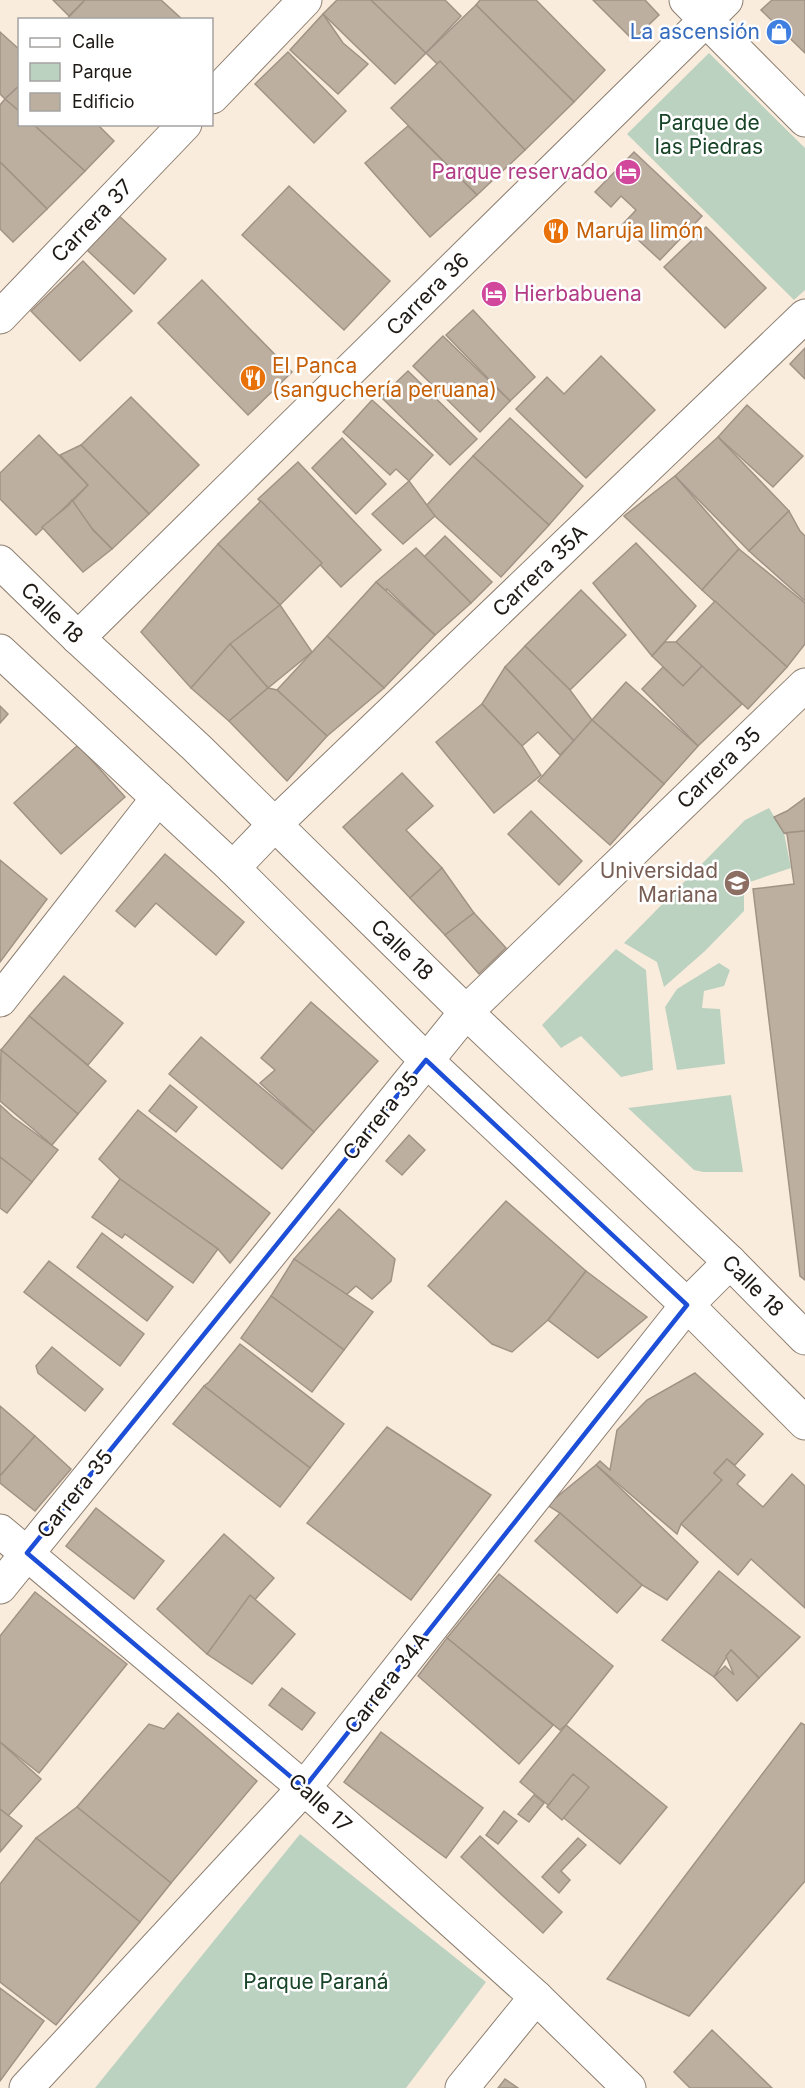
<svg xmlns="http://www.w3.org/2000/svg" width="805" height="2088" font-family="Inter,sans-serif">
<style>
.green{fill:#bcd2c1}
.building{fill:#bdafa0;stroke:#a09385;stroke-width:1.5}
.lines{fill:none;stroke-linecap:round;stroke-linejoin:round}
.street-casing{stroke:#8c7f71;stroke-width:35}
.secondary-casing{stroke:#8c7f71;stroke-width:35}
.street{stroke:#fff;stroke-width:33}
.secondary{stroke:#fff;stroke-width:33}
.marked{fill:none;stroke:#1d4ed8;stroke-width:4.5;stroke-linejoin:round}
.labels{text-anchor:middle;stroke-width:5;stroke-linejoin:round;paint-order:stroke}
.shop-label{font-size:21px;fill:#366cbe;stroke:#fff;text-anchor:end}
.park-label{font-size:21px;fill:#184427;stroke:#fff}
.hotel-label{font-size:21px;fill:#b23c85;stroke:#fff;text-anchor:end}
.street-label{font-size:21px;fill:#1e1914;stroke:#fff}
.food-label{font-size:21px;fill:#c56008;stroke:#fff;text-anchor:start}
.education-label{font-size:21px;fill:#785e54;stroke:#fff;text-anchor:end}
</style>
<rect width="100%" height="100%" fill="#faecdc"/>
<g class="green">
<path d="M709 53 805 148V290L794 300 627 134Z"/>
<path d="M769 808 784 833 791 868 744 884V911L705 951 664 987 657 962 624 943 745 820Z"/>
<path d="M616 949 646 970 653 1070 621 1077 581 1036 561 1048 542 1025Z"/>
<path d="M719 963 730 970 724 986 704 991 702 1008 720 1009 725 1064 677 1070 665 1007 677 989Z"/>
<path d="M731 1095 743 1172H703L694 1170 628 1108Z"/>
<path d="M300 1834 486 1982 406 2088H95Z"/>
</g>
<g class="building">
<path d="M53 0H85L69 16Z"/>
<path d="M85 0H161L183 20H66Z"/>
<path d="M337 0H371L426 53 395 84 323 14Z"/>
<path d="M371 0H445L461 16 426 53Z"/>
<path d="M480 0H536L605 70 574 102 476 5Z"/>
<path d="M593 0H645L659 15 633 40Z"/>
<path d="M772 0H805V53L761 10Z"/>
<path d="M476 5 574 102 525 150 426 53Z"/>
<path d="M323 14 343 43 368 64 338 94 290 50Z"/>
<path d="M0 32 20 50V85L5 99 0 94Z"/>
<path d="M288 52 346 111 314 143 255 84Z"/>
<path d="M440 61 525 150 477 195 391 108Z"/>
<path d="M20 85V112L5 99Z"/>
<path d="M5 99 20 112V124H33L85 171 47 209 0 162V105Z"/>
<path d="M33 124H97L114 141 85 171Z"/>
<path d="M408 126 477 195 430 237 365 163Z"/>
<path d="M634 152 702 216 660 260 622 225 636 210 621 196 611 207 595 192Z"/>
<path d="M0 162 47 209 13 242 0 229Z"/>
<path d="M289 186 390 281 344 330 242 235Z"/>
<path d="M118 215 166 259 134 294 86 249Z"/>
<path d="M706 227 766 288 725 328 664 267Z"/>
<path d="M83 261 132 311 80 361 31 311Z"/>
<path d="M202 280 292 372 248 415 158 323Z"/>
<path d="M473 310 535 377 510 401 446 335Z"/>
<path d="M443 336 510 401 480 432 413 366Z"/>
<path d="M805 348V379L790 364Z"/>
<path d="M601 356 655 410 586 478 516 409 547 377 564 394Z"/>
<path d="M408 371 477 439 450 465 381 397Z"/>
<path d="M131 397 199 465 149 514 81 445Z"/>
<path d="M372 400 433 455 409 481 396 469 390 475 343 432Z"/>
<path d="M747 405 803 456 773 487 718 437Z"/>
<path d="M510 418 583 486 549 525 473 456Z"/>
<path d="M39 435 88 485 36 535 0 499V473Z"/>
<path d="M718 437 789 511 749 551 675 476Z"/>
<path d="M342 438 386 484 356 514 312 468Z"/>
<path d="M81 445 149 514 112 549 69 505 88 485 60 455Z"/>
<path d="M473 456 549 525 501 577 425 507Z"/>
<path d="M298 462 381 550 341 587 258 499Z"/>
<path d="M675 476 739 549 702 590 624 516Z"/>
<path d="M409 481 435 516 403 544 372 514Z"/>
<path d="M72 500 93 530 112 549 83 572 42 527 69 505Z"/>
<path d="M261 501 322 563 280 605 218 544Z"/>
<path d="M789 511 800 531 805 536V601L749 551Z"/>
<path d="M445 536 492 582 471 603 424 557Z"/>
<path d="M636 543 696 606 652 656 593 583Z"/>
<path d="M218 544 280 605 191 688 141 632Z"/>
<path d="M416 548 471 603 435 635 387 589 386 591 376 582Z"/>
<path d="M739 549 805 603V644L787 667 702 590Z"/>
<path d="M376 582 435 635 384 688 327 636Z"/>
<path d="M581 590 626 635 570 690 525 646Z"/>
<path d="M715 601 787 667 748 709 676 642Z"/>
<path d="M280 605 312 652 268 688 230 644Z"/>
<path d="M327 636 384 688 327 736 277 690Z"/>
<path d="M665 642H676L702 666 683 686 652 656Z"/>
<path d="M230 644 268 688 229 721 191 688Z"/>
<path d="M525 646 570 690 592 720 574 741 505 667Z"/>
<path d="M702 666 742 704 698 746 642 689 663 667 683 686Z"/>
<path d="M505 667 574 741 560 755 538 732 522 746 482 704Z"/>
<path d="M626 682 698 746 664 784 592 720Z"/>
<path d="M268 688 277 690 327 736 287 781 229 721Z"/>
<path d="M482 704 522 746 541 775 494 813 436 742Z"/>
<path d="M0 706 8 714 0 723Z"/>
<path d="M592 720 664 784 610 845 538 781Z"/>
<path d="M78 745 125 797 61 854 14 803Z"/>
<path d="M402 773 433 806 406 830 442 868 410 898 343 827Z"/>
<path d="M805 798V831L784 833 774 817 787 811Z"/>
<path d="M531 811 582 861 559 885 508 834Z"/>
<path d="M805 831V1280L800 1276 753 889 794 884 787 834 784 833Z"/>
<path d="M165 854 244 922 216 955 156 903 135 927 116 911Z"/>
<path d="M0 860 47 899 0 962Z"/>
<path d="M442 868 474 913 445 935 410 898Z"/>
<path d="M474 913 506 948 479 974 445 935Z"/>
<path d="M64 976 123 1023 88 1065 29 1016Z"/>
<path d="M311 1002 378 1061 314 1132 260 1083 275 1070 261 1058Z"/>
<path d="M29 1016 106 1081 78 1114 1 1050Z"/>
<path d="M201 1037 314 1132 282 1169 169 1074Z"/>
<path d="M1 1050 78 1114 52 1145 0 1101Z"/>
<path d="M170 1085 197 1107 176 1132 149 1111Z"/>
<path d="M0 1105 13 1117 58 1150 32 1182 0 1157Z"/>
<path d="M138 1110 270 1213 230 1263 218 1249 120 1179 99 1159Z"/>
<path d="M409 1135 425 1150 402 1175 386 1161Z"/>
<path d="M0 1157 32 1182 7 1213 0 1208Z"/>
<path d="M120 1179 218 1249 193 1283 125 1234 122 1238 92 1217Z"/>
<path d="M506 1201 586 1271 548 1320 512 1352 492 1344 428 1286Z"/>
<path d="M339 1209 395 1259 391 1281 372 1299 356 1286 346 1295 294 1259Z"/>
<path d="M102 1233 173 1287 147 1321 77 1267Z"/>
<path d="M294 1259 373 1312 344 1350 271 1296Z"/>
<path d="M49 1261 144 1334 120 1366 24 1292Z"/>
<path d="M586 1271 647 1317 598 1358 548 1320Z"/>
<path d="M271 1296 344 1350 312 1392 241 1338Z"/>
<path d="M240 1344 344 1424 310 1468 204 1386 209 1382Z"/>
<path d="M52 1347 103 1389 85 1411 38 1373 36 1366Z"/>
<path d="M695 1373 763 1434 735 1465 727 1459 714 1473 722 1480 681 1524 677 1534 596 1465 600 1461 610 1470 617 1430 647 1400Z"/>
<path d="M204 1386 310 1468 280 1507 173 1424Z"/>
<path d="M0 1406 35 1436 0 1476Z"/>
<path d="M387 1427 491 1495 411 1600 307 1523Z"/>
<path d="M35 1436 71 1469 35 1511 0 1483V1476Z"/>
<path d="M727 1459 745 1475 737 1484 763 1507 792 1474 805 1486V1608L751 1559 738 1575 681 1524 722 1480 714 1473Z"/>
<path d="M596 1465 698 1562 667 1600 642 1585 560 1513 547 1505Z"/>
<path d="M96 1508 164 1561 134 1599 66 1546Z"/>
<path d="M560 1513 642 1585 617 1613 535 1541Z"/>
<path d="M224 1534 274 1578 207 1654 157 1609Z"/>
<path d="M719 1571 800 1637 759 1678 731 1650 714 1677 662 1640Z"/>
<path d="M499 1574 613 1666 566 1725 560 1730 447 1638Z"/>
<path d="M35 1592 127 1664 39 1773 0 1742V1636Z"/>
<path d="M250 1595 295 1634 252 1684 207 1654Z"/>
<path d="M447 1638 553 1725 519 1764 418 1676Z"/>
<path d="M731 1650 759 1678 737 1701 714 1677 725 1666 734 1675 726 1656Z"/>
<path d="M282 1688 315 1713 302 1730 269 1705Z"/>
<path d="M178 1713 257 1781 171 1883 77 1807 149 1724 164 1729Z"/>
<path d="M801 1723 805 1725V1881L689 2016 607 1979Z"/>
<path d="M566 1725 667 1807 620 1864 520 1782Z"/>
<path d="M381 1732 483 1808 446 1858 344 1782Z"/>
<path d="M0 1742 41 1779 8 1816 0 1809Z"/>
<path d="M573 1774 589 1787 562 1820 547 1807Z"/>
<path d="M534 1795 544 1803 529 1822 518 1814Z"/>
<path d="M77 1807 171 1883 140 1922 36 1838Z"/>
<path d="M0 1809 22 1826 0 1852Z"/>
<path d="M504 1811 517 1821 498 1844 486 1835Z"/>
<path d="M480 1836 562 1912 543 1933 461 1857Z"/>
<path d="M36 1838 140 1922 56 2025 0 1982V1884Z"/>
<path d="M578 1838 586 1845 561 1871 570 1880 559 1893 542 1877Z"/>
<path d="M0 1988 44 2021 0 2081Z"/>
<path d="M712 2030 772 2088H690L674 2072Z"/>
<path d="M505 2079 518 2088H498Z"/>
</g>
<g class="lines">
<defs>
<g id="street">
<path d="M212 97 305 0"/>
<path d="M0 317 185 124"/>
<path d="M78 638 726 0"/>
<path d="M233 868 274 825 805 316"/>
<path d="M0 1000 158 798"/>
<path d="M0 1531 304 1788 536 1997 629 2088"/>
<path d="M0 1587 466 1012 805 685"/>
<path d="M26 2088 304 1788 687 1305 730 1262"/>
<path d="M462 2088 536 1997"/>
</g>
<g id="secondary">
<path d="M686 0 805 120"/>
<path d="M0 562 78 638 197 748 466 1012 730 1262 805 1338"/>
<path d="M0 651 233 868 426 1060 687 1305 805 1423"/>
</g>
</defs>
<use href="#street" class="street-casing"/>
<use href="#secondary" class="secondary-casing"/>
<use href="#street" class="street"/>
<use href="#secondary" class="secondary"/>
</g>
<path class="marked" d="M426 1060 687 1305 304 1788 27 1553Z"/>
<defs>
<symbol id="shop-disc" viewBox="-11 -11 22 22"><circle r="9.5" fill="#3f7fe0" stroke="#fff"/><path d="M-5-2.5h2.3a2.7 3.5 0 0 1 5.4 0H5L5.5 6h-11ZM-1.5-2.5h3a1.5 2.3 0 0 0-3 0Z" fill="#fff"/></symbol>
<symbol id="hotel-disc" viewBox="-11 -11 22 22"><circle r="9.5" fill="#d1479c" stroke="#fff"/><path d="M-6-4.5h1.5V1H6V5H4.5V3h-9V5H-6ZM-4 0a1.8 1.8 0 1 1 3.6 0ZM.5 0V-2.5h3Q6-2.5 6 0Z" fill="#fff"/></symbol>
<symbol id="restaurant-disc" viewBox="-11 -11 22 22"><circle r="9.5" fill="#e8710a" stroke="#fff"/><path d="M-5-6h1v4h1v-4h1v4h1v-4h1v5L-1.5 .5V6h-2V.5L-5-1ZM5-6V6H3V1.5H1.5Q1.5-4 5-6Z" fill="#fff"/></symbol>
<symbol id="university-disc" viewBox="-11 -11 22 22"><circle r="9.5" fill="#8d6e63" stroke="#fff"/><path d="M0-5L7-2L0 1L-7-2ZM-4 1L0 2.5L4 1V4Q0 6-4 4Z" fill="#fff"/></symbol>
</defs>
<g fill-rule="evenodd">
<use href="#shop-disc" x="764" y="17" width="30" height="30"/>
<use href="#hotel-disc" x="613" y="157" width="30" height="30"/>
<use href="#restaurant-disc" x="541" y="216" width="30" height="30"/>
<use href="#hotel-disc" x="479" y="279" width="30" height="30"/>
<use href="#restaurant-disc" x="238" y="363" width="30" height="30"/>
<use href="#university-disc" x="722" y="868" width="30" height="30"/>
</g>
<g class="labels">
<g class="shop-label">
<text x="760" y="39">La ascensión</text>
</g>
<g class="park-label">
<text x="709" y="130">Parque de<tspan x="709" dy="24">las Piedras</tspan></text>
<text x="316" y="1989">Parque Paraná</text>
</g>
<g class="hotel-label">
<text x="608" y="179">Parque reservado</text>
<text x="514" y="301" text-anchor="start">Hierbabuena</text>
</g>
<g class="street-label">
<text transform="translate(92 221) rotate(-46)" y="7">Carrera 37</text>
<text transform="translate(428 294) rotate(-45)" y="7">Carrera 36</text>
<text transform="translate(540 571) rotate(-44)" y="7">Carrera 35A</text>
<text transform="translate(52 613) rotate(44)" y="7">Calle 18</text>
<text transform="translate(719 768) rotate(-44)" y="7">Carrera 35</text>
<text transform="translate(402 950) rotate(44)" y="7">Calle 18</text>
<text transform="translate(381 1116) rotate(-51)" y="7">Carrera 35</text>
<text transform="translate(753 1286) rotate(45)" y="7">Calle 18</text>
<text transform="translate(75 1494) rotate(-51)" y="7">Carrera 35</text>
<text transform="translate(387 1683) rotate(-52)" y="7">Carrera 34A</text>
<text transform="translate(320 1803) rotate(42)" y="7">Calle 17</text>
</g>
<g class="food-label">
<text x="576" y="238">Maruja limón</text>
<text x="272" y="373">El Panca<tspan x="272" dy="24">(sanguchería peruana)</tspan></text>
</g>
<g class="education-label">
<text x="718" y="878">Universidad<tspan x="718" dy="24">Mariana</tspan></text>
</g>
</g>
<rect x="18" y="18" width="195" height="108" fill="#ffffff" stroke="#a5a3a1" stroke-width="1.5"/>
<rect x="30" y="38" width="30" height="9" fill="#ffffff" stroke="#a5a3a1" stroke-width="1.5"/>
<text x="72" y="48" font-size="18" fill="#1e1914">Calle</text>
<rect x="30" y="63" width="30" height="18" fill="#bcd2c1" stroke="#a5a3a1" stroke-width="1.5"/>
<text x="72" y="78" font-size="18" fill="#1e1914">Parque</text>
<rect x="30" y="93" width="30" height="18" fill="#bdafa0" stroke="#a5a3a1" stroke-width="1.5"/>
<text x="72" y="108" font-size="18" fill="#1e1914">Edificio</text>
</svg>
